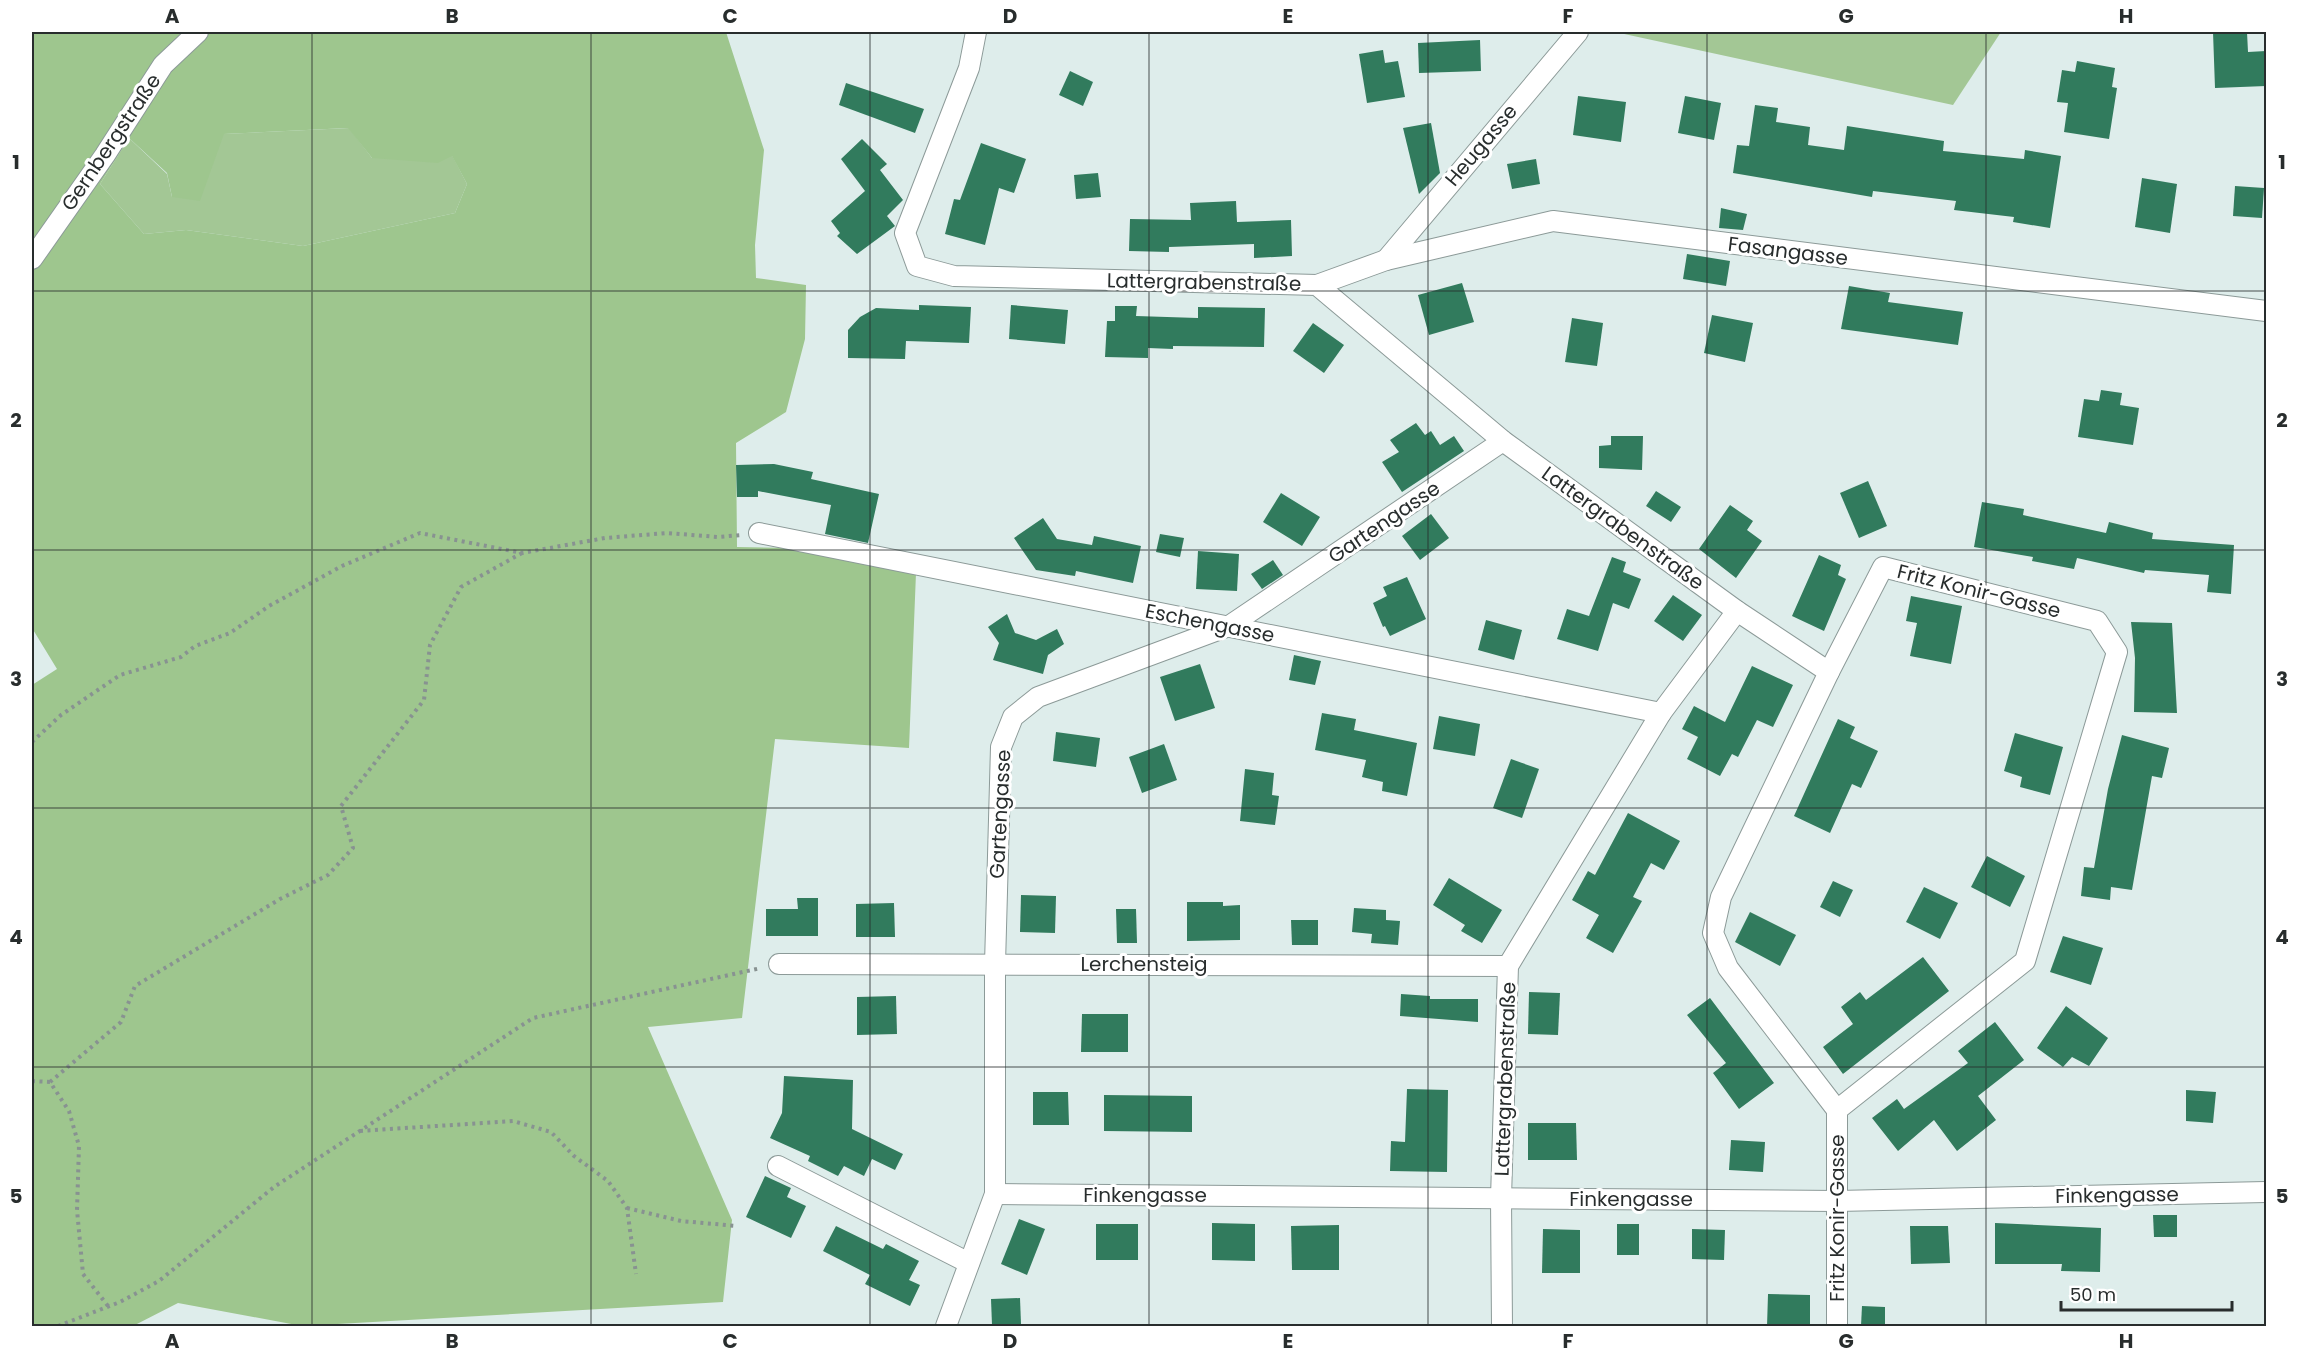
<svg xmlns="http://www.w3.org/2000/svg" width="2298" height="1358" font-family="Poppins,sans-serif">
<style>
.green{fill:#a3c795}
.forest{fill:#9ec68e;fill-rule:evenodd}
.building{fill:#317b5d}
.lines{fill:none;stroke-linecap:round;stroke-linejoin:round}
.minor-casing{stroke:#8c9a98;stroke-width:22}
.path{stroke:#889291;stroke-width:4;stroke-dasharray:3 4.5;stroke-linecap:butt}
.minor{stroke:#fff;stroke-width:20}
.grid{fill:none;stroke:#282d2d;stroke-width:1.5;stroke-opacity:0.55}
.labels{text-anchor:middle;stroke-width:6;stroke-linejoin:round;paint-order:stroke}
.street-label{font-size:20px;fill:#282d2d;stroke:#fff}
.neatline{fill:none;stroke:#282d2d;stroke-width:2}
.grid-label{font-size:20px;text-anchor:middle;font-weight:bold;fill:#282d2d}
</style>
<rect width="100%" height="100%" fill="#deedeb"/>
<g class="green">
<path d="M1615 32H2001L1953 105Z"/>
<path d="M349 128 372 158 452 155 467 184 455 213 303 246 186 230 144 234 100 184 129 138 167 174 172 197 223 134Z"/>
</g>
<path class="forest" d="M32 32H726L764 150 755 245 756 278 806 285 805 339 786 412 736 443 737 547 793 548 916 573 909 748 775 739 742 1018 648 1027 732 1220 723 1302 302 1326 178 1303 133 1326H32V685L57 669 32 628ZM348 128 372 158 438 163 452 156 467 184 455 213 303 246 186 230 144 234 100 184 129 138 167 173 172 197 200 201 224 134Z"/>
<g class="building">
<path d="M2213 32H2247L2248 52 2266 51V86L2215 88Z"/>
<path d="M1480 40 1481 71 1419 73 1418 43Z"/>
<path d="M1383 50 1385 63 1398 61 1405 97 1367 103 1359 54Z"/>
<path d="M2077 61 2115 68 2112 87 2117 88 2109 139 2064 132 2068 103 2057 102 2062 70 2075 72Z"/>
<path d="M1070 71 1093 82 1083 106 1059 95Z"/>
<path d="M846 83 924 109 915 133 839 105Z"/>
<path d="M1578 96 1626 102 1621 142 1573 135Z"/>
<path d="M1685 96 1721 103 1714 140 1678 133Z"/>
<path d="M1755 105 1778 108 1776 122 1810 127 1808 145 1844 150 1847 126 1944 141 1943 151 2024 159 2025 150 2061 156 2050 228 2013 222 2014 217 1954 210 1956 201 1873 191 1872 197 1733 173 1737 145 1749 146Z"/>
<path d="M1431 123 1440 173 1419 194 1403 128Z"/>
<path d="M862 139 887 164 880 170 903 200 887 216 895 226 857 254 837 236 840 233 831 221 865 191 841 159Z"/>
<path d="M981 143 1026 159 1014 193 999 188 985 245 945 234 954 199 960 200Z"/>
<path d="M1536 159 1540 184 1512 189 1507 164Z"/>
<path d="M1098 173 1101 197 1076 199 1074 175Z"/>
<path d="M2142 178 2177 184 2170 233 2135 227Z"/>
<path d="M2235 186 2264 188 2262 218 2233 216Z"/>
<path d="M1236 201 1237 222 1291 220 1292 256 1254 258V244L1169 247V252L1129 251 1130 219 1191 220 1190 203Z"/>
<path d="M1721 208 1747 214 1743 230 1719 228Z"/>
<path d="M1687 254 1730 261 1726 286 1683 279Z"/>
<path d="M1462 283 1474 322 1429 335 1418 295Z"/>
<path d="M1849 286 1890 293 1888 302 1963 312 1958 345 1841 329Z"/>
<path d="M919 305 971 307 969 343 906 341 905 359 848 358V330L860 317 876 308 919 310Z"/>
<path d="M1011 305 1068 310 1065 344 1009 339Z"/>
<path d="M1115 306H1137L1136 316 1198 318V307L1265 308 1264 347 1173 346V349L1148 348V358L1105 357 1107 321H1115Z"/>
<path d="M1712 315 1753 323 1745 362 1704 353Z"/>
<path d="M1572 318 1603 323 1597 366 1565 362Z"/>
<path d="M1313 323 1344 345 1324 373 1293 351Z"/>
<path d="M2101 390 2122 393 2120 405 2139 408 2133 445 2078 437 2084 399 2099 401Z"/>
<path d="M1416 423 1425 435 1431 431 1440 445 1454 436 1464 451 1402 492 1382 462 1399 452 1390 440Z"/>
<path d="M1611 436H1643L1642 470 1599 468V446L1611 445Z"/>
<path d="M774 464 813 472 811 479 879 494 868 543 825 534 831 505 758 491V497H737L736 465Z"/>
<path d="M1868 481 1887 526 1859 538 1840 493Z"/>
<path d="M1656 491 1681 507 1671 522 1646 506Z"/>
<path d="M1281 493 1320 517 1302 546 1263 522Z"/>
<path d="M1982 502 2024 509 2023 515 2106 533 2109 522 2153 533 2152 539 2234 545 2231 594 2207 592 2209 575 2145 570 2144 573 2077 558 2074 569 2032 561 2033 557 1974 547Z"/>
<path d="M1730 505 1753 521 1747 530 1762 541 1736 578 1699 549Z"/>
<path d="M1431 514 1449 538 1420 560 1402 536Z"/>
<path d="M1043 518 1057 539 1092 545 1094 536 1141 546 1133 583 1076 571 1075 576 1036 570 1014 538Z"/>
<path d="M1160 534 1184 538 1180 557 1156 552Z"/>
<path d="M1198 551 1239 554 1237 591 1196 589Z"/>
<path d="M1819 555 1841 565 1838 575 1846 579 1824 631 1792 616Z"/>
<path d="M1612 557 1626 562 1623 572 1641 579 1629 609 1613 603 1598 651 1557 639 1567 609 1589 616Z"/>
<path d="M1273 560 1283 575 1262 589 1251 574Z"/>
<path d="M1407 577 1426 619 1390 636 1385 626 1383 627 1373 603 1387 596 1383 587Z"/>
<path d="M1673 595 1702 615 1683 641 1654 621Z"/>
<path d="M1911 596 1962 606 1951 664 1910 656 1917 623 1906 621Z"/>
<path d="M1007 614 1015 633 1036 640 1057 629 1064 644 1048 655 1043 674 993 660 999 643 988 627Z"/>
<path d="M1486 620 1522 630 1514 660 1478 650Z"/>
<path d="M2131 622 2172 623 2177 713 2134 712 2135 658Z"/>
<path d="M1294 655 1321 661 1315 685 1289 680Z"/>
<path d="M1200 664 1215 708 1175 721 1160 677Z"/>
<path d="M1752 666 1793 685 1773 727 1757 720 1738 757 1732 754 1720 776 1687 759 1698 737 1682 729 1694 706 1725 722Z"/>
<path d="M1322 713 1356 719 1354 730 1417 743 1407 796 1382 791 1383 782 1362 777 1366 760 1315 750Z"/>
<path d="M1439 716 1480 724 1475 756 1433 749Z"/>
<path d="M1838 719 1855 727 1850 738 1878 751 1861 788 1852 784 1830 833 1794 816Z"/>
<path d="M1056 732 1100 738 1096 767 1053 761Z"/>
<path d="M2015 733 2063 747 2050 795 2020 787 2022 777 2004 771Z"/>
<path d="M2122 735 2169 748 2162 778 2152 776 2132 890 2111 887 2110 900 2081 896 2084 867 2094 868 2108 789Z"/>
<path d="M1164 744 1177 780 1142 793 1129 757Z"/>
<path d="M1511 759 1539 769 1522 818 1493 808Z"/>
<path d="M1245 769 1274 773 1272 795 1279 796 1275 825 1240 821Z"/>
<path d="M1628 813 1680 841 1664 870 1651 863 1633 897 1642 901 1613 953 1586 938 1599 915 1572 900 1588 871 1595 875Z"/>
<path d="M1987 856 2025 876 2010 907 1971 887Z"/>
<path d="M1449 878 1502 910 1482 943 1461 931 1465 925 1433 905Z"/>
<path d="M1833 881 1853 890 1840 917 1820 907Z"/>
<path d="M1924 887 1958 903 1940 939 1906 922Z"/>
<path d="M1021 895 1056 896 1055 933 1020 932Z"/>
<path d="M797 898H818V936H766V909H798Z"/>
<path d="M1187 902H1223V906L1240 905V940L1187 941Z"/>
<path d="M894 903 895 937H856V904Z"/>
<path d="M1354 908 1386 910V920L1400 921 1398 945 1371 943 1372 934 1352 932Z"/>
<path d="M1116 909H1136L1137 943H1117Z"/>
<path d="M1750 912 1796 935 1780 966 1735 942Z"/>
<path d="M1291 920H1318V945H1292Z"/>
<path d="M2063 936 2103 948 2091 985 2050 972Z"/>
<path d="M1923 957 1949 991 1843 1074 1823 1047 1853 1024 1841 1007 1860 992 1866 1000Z"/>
<path d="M1529 992 1560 993 1558 1035 1528 1034Z"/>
<path d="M1401 994 1430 996V999H1478V1022L1400 1016Z"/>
<path d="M896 996 897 1034 857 1035V997Z"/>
<path d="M1710 998 1774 1083 1739 1109 1713 1073 1726 1063 1687 1015Z"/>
<path d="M2066 1006 2108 1038 2089 1066 2072 1057 2063 1067 2037 1048Z"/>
<path d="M1082 1014H1128V1052H1081Z"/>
<path d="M1995 1022 2024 1060 1978 1096 1996 1120 1957 1151 1934 1120 1898 1151 1872 1118 1897 1099 1904 1109 1968 1063 1958 1051Z"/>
<path d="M784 1076 853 1080 852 1129 903 1154 895 1170 872 1159 864 1176 844 1166 838 1176 808 1161 810 1156 770 1138 782 1113Z"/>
<path d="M1407 1089 1448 1090 1447 1172 1390 1171 1391 1141 1405 1142Z"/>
<path d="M2186 1090 2216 1092 2213 1123 2186 1121Z"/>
<path d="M1033 1092H1068L1069 1125H1033Z"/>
<path d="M1104 1095 1192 1096V1132L1104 1131Z"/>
<path d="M1528 1123H1576L1577 1160H1528Z"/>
<path d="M1731 1140 1765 1142 1763 1172 1729 1170Z"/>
<path d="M765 1176 791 1188 787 1197 806 1206 791 1238 746 1217Z"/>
<path d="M2153 1215H2177V1237H2154Z"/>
<path d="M1019 1219 1045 1229 1027 1275 1001 1264Z"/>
<path d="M1212 1223 1255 1224V1261L1212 1260Z"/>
<path d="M1995 1223 2101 1228 2100 1272 2061 1271 2062 1264H1995Z"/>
<rect x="1096" y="1224" width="42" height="36"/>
<rect x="1617" y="1224" width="22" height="31"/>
<path d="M1339 1225V1270H1292L1291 1226Z"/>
<path d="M836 1226 883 1249 886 1244 919 1261 909 1280 920 1285 910 1306 865 1284 870 1275 823 1251Z"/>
<path d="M1910 1226H1948L1950 1263 1911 1264Z"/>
<path d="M1543 1229 1580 1230V1273H1542Z"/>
<path d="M1692 1229 1725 1230 1724 1260 1692 1259Z"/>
<path d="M1768 1294 1810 1295V1326H1767Z"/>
<path d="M1020 1298 1021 1324 992 1325 991 1299Z"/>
<path d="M1862 1306 1885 1307V1326H1861Z"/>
</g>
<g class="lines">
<defs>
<g id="minor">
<path d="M976 32 969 68 905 233 917 266 954 276 1317 285 1503 441 1737 611 1829 672"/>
<path d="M32 259 105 155 163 65 198 32"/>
<path d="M1386 260 1578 32"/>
<path d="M1317 285 1386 260 1553 221 2266 311"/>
<path d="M759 533 1661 713"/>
<path d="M779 964 1508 966"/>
<path d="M1837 1110 2025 961 2117 652 2097 621 1883 567 1829 672 1721 897 1713 933 1728 968 1837 1110V1326"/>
<path d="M778 1166 969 1263"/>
<path d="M995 1194 1837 1201 2266 1192"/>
<path d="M946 1326 995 1194V964L1001 747 1013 717 1038 697 1229 626 1503 441"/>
<path d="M1502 1326 1501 1198 1508 966 1661 713 1737 611"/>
</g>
</defs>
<use href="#minor" class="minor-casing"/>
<g class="path">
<path d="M32 742 61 715 120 675 181 657 195 646 230 633 269 606 342 566 420 533 522 553 605 538 667 533 718 537 741 535"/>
<path d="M32 1081 50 1082 69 1111 79 1146 77 1210 83 1274 108 1306"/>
<path d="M50 1082 121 1022 135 986 280 899 328 875 353 848 341 806 424 700 430 645 461 587 522 553"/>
<path d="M360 1131 513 1121 551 1132 574 1156 608 1181 627 1208 636 1274"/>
<path d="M627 1208 681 1221 737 1226"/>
<path d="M58 1326 120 1302 159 1281 274 1187 533 1018 761 968"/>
</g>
<use href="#minor" class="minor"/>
</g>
<path class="grid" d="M312 32V1326M591 32V1326M870 32V1326M1149 32V1326M1428 32V1326M1707 32V1326M1986 32V1326M32 291H2266M32 550H2266M32 808H2266M32 1067H2266"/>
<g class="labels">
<g class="street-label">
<text transform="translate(111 142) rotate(-56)" y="7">Gernbergstraße</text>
<text transform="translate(1481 145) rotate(-50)" y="7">Heugasse</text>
<text transform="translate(1788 251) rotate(7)" y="7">Fasangasse</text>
<text transform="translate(1204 282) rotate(1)" y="7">Lattergrabenstraße</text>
<text transform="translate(1384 522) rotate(-34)" y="7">Gartengasse</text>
<text transform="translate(1623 528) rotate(36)" y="7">Lattergrabenstraße</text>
<text transform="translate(1979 591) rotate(14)" y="7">Fritz Konir-Gasse</text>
<text transform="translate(1210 623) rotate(11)" y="7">Eschengasse</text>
<text transform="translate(1000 814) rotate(-87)" y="7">Gartengasse</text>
<text x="1144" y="971">Lerchensteig</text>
<text transform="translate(1505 1079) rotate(-88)" y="7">Lattergrabenstraße</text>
<text x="1145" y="1202">Finkengasse</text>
<text transform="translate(2117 1195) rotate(-1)" y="7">Finkengasse</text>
<text x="1631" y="1206">Finkengasse</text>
<text transform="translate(1837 1218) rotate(-90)" y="7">Fritz Konir-Gasse</text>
</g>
</g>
<rect width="2298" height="1358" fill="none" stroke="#ffffff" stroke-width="66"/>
<path d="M2061 1301v9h171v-9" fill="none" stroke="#282d2d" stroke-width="3"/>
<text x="2070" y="1301" font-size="18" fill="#282d2d" stroke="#ffffff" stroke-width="4.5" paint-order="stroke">50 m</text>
<rect x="33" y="33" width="2232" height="1292" class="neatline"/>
<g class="grid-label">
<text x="172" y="23">A</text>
<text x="452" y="23">B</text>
<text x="730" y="23">C</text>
<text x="1010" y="23">D</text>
<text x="1288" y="23">E</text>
<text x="1568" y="23">F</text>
<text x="1846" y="23">G</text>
<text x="2126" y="23">H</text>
<text x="16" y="169">1</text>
<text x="2282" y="169">1</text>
<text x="16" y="427">2</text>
<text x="2282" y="427">2</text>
<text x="16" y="686">3</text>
<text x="2282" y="686">3</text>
<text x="16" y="944">4</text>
<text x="2282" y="944">4</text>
<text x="16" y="1203">5</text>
<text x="2282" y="1203">5</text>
<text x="172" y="1348">A</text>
<text x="452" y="1348">B</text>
<text x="730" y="1348">C</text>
<text x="1010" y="1348">D</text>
<text x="1288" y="1348">E</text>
<text x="1568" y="1348">F</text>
<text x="1846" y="1348">G</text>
<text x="2126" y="1348">H</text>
</g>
</svg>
